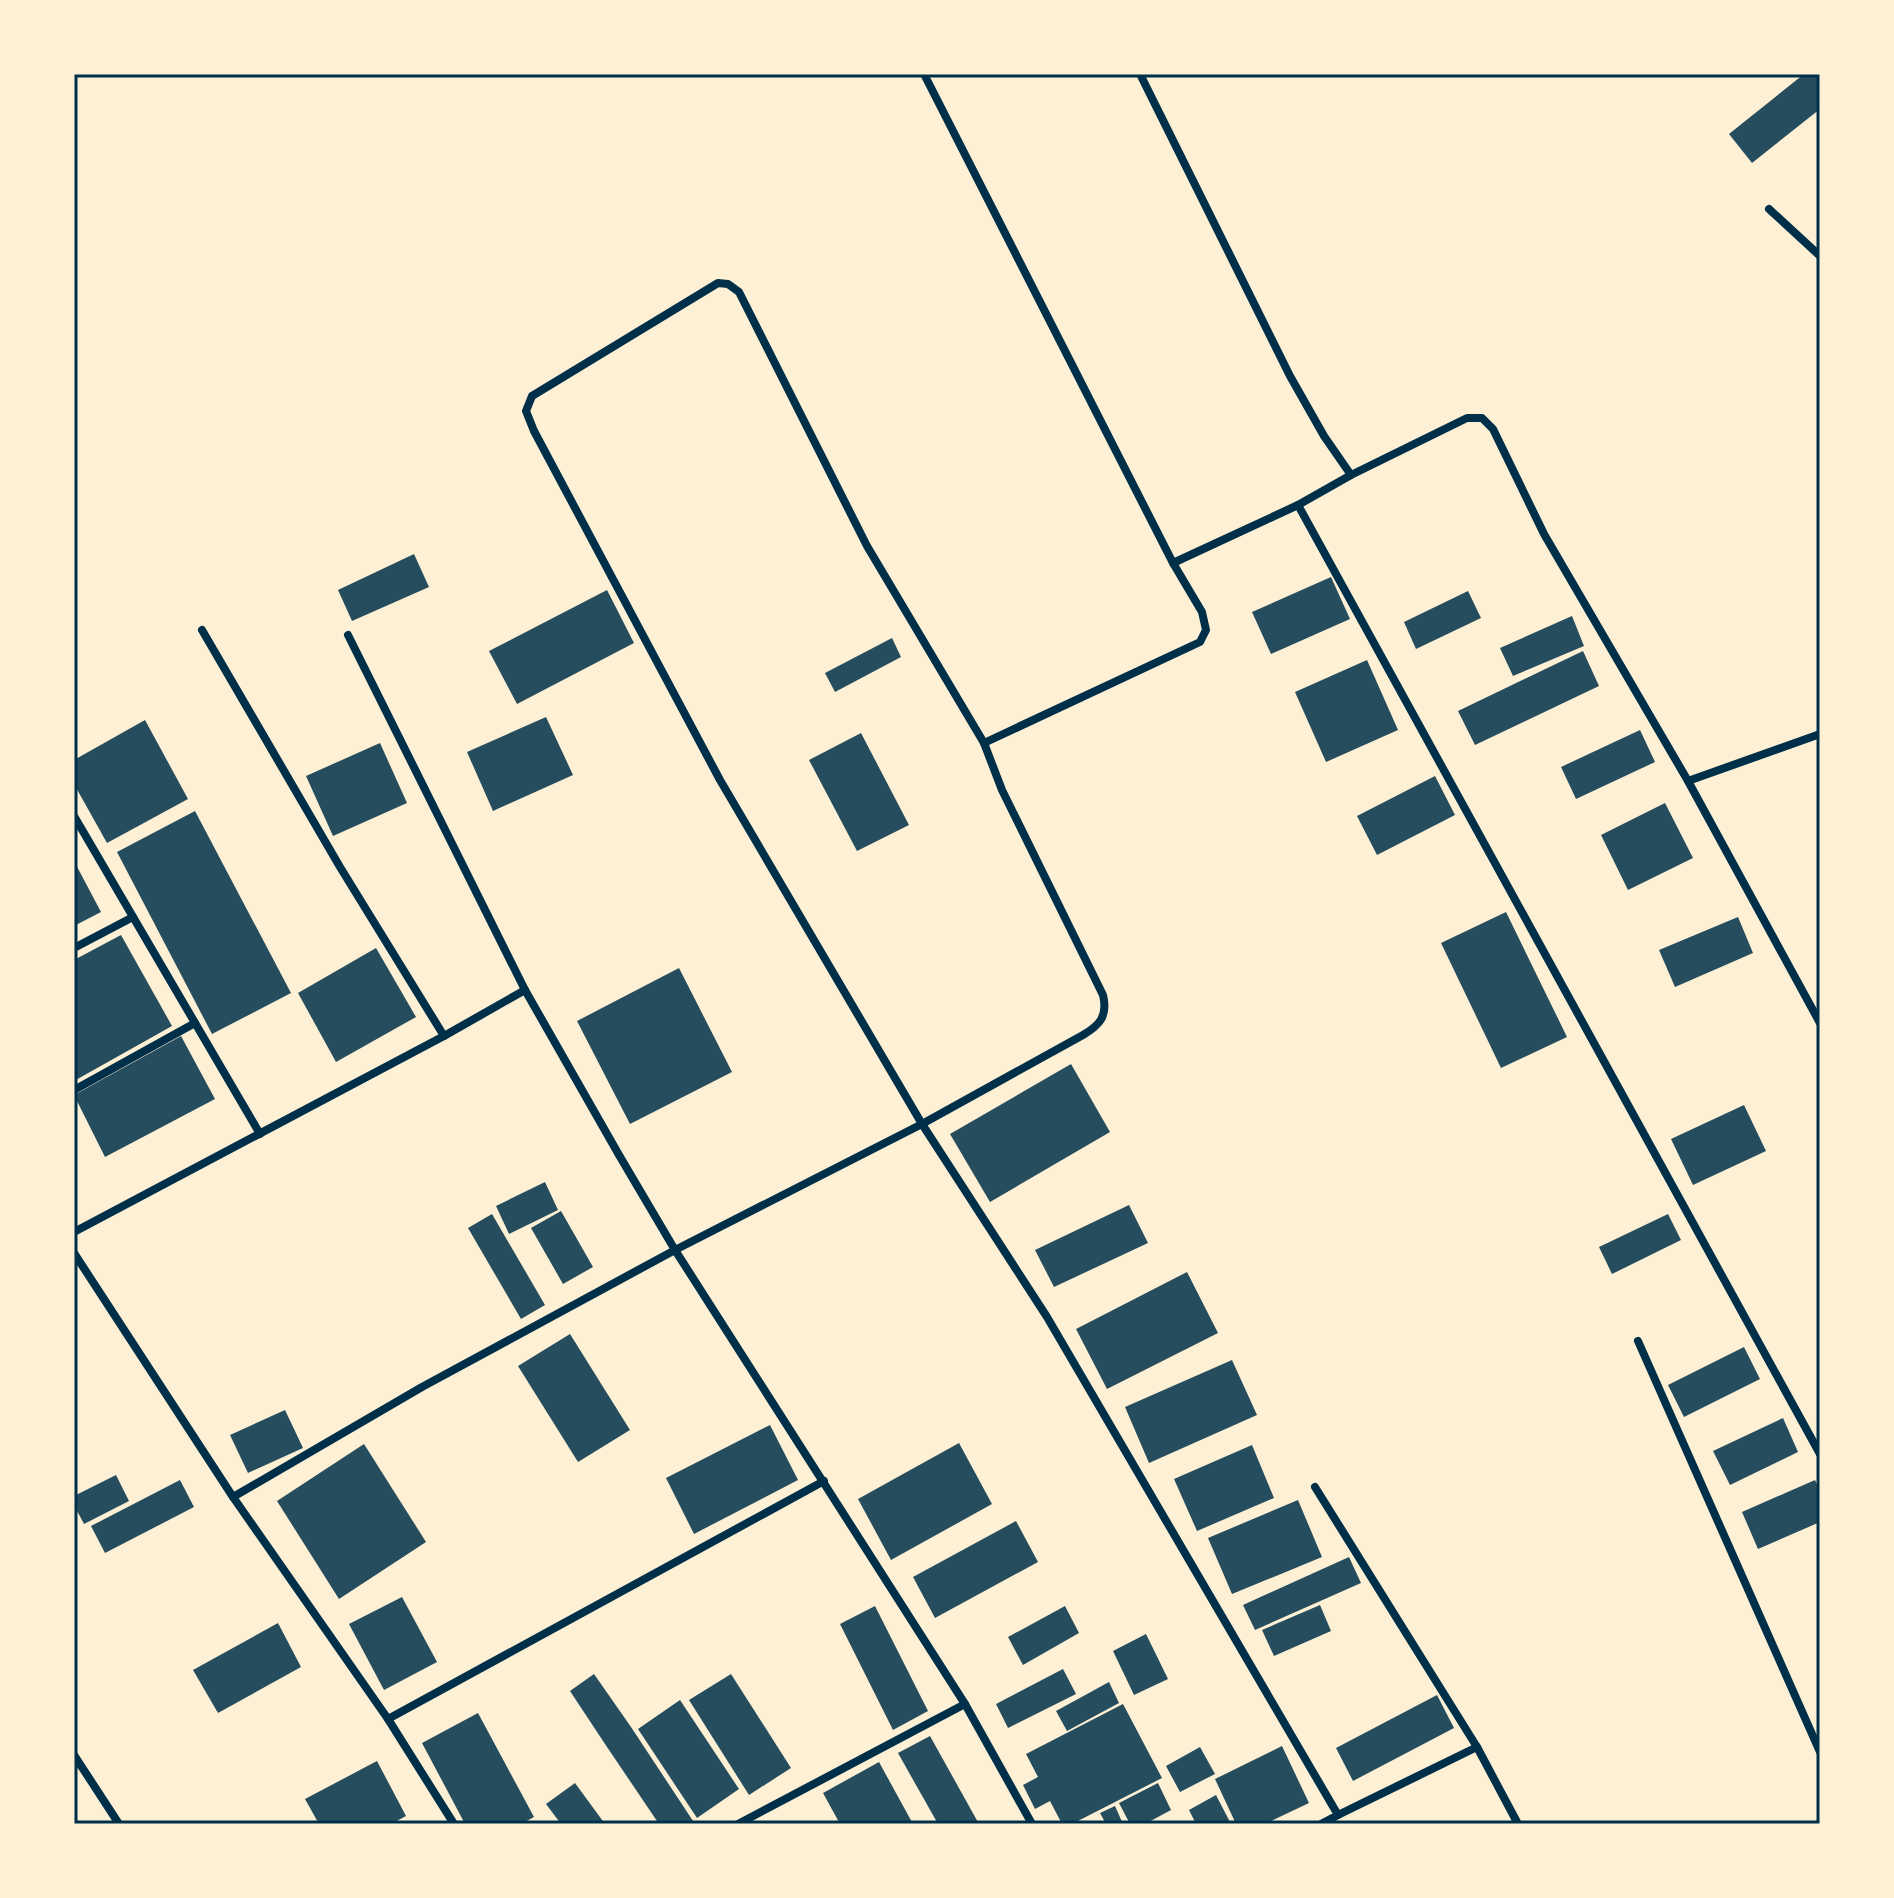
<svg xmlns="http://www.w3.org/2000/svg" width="1894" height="1898" font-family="'Fira Sans',sans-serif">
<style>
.building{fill:#264d5e}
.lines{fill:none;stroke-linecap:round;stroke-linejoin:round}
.minor{stroke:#003049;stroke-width:8}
.neatline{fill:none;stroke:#003049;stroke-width:3}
</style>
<rect width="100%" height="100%" fill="#fdf0d5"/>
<g class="building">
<path d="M1804 74H1820V109L1752 163 1729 134Z"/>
<path d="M414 554 429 587 352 621 338 590Z"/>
<path d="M1331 577 1350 619 1271 654 1252 612Z"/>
<path d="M607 590 634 643 517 704 489 651Z"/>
<path d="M1468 591 1481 618 1416 649 1404 622Z"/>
<path d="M1572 616 1584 646 1513 676 1500 648Z"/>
<path d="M892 638 901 657 835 692 825 673Z"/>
<path d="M1583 651 1599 686 1475 745 1458 711Z"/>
<path d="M1367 660 1398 730 1326 762 1295 692Z"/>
<path d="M546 717 573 775 493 811 467 752Z"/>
<path d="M145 720 188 799 107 843 74 784V760Z"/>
<path d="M1640 730 1655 762 1576 799 1561 767Z"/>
<path d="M861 733 909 825 857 851 809 760Z"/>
<path d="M380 743 407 803 333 836 306 776Z"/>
<path d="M1435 776 1455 815 1377 855 1357 816Z"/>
<path d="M1665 803 1693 858 1628 890 1601 835Z"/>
<path d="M195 811 291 993 212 1034 117 852Z"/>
<path d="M74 861 101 912 74 926Z"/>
<path d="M1506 912 1567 1037 1501 1068 1441 943Z"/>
<path d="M1738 917 1753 953 1675 987 1659 950Z"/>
<path d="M121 935 172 1026 74 1081V960Z"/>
<path d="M376 948 416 1017 336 1062 298 993Z"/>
<path d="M679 968 732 1072 630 1124 577 1021Z"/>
<path d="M181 1036 215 1099 105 1157 74 1095Z"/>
<path d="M1071 1064 1110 1132 990 1202 950 1134Z"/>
<path d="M1744 1105 1766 1151 1693 1185 1671 1139Z"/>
<path d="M545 1182 558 1210 509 1234 496 1206Z"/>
<path d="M1129 1205 1148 1243 1054 1287 1035 1250Z"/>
<path d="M561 1211 593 1267 563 1284 531 1228Z"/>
<path d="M492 1214 545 1305 521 1319 468 1228Z"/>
<path d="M1668 1214 1681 1240 1612 1274 1599 1247Z"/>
<path d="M1187 1272 1218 1333 1107 1389 1076 1329Z"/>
<path d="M570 1334 630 1430 578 1462 518 1366Z"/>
<path d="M1744 1347 1760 1379 1684 1417 1668 1385Z"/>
<path d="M1232 1360 1257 1415 1149 1463 1125 1407Z"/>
<path d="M285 1410 303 1448 248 1473 230 1435Z"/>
<path d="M1783 1418 1798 1452 1730 1485 1713 1451Z"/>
<path d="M770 1425 798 1480 694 1534 666 1478Z"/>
<path d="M959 1443 992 1504 891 1560 858 1499Z"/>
<path d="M364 1444 426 1542 339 1599 277 1501Z"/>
<path d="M1252 1445 1274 1498 1197 1531 1174 1479Z"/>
<path d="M116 1475 129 1501 84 1524 74 1505V1496Z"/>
<path d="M180 1480 194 1507 105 1553 91 1526Z"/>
<path d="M1815 1480 1820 1491V1522L1758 1549 1742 1512Z"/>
<path d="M1298 1500 1322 1557 1232 1594 1208 1538Z"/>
<path d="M1016 1521 1038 1562 935 1618 913 1577Z"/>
<path d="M1349 1557 1361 1583 1255 1630 1243 1605Z"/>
<path d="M402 1597 437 1662 384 1690 349 1624Z"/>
<path d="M1320 1605 1331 1631 1274 1656 1262 1630Z"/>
<path d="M875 1606 928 1711 893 1730 840 1624Z"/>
<path d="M1065 1606 1079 1633 1023 1665 1008 1637Z"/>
<path d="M278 1623 301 1667 218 1713 193 1670Z"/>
<path d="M1146 1634 1168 1679 1134 1695 1113 1651Z"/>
<path d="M1063 1669 1076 1694 1008 1728 996 1704Z"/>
<path d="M594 1674 631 1727 695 1824H659L605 1744 570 1691Z"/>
<path d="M731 1674 791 1768 749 1795 689 1700Z"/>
<path d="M1109 1682 1119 1703 1067 1731 1056 1711Z"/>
<path d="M1437 1695 1454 1728 1353 1781 1336 1748Z"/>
<path d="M680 1700 739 1789 697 1818 638 1729Z"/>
<path d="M1123 1704 1162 1778 1072 1824H1062L1050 1801 1035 1809 1023 1785 1038 1777 1026 1754Z"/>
<path d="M478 1713 534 1817 521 1824H465L422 1743Z"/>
<path d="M930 1736 979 1824H938L898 1753Z"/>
<path d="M1282 1746 1309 1803 1265 1824H1236L1215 1779Z"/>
<path d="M1200 1747 1215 1774 1180 1792 1166 1766Z"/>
<path d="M377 1761 406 1816 391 1824H319L305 1799Z"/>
<path d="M879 1762 913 1824H840L823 1793Z"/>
<path d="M575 1783 605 1824H561L546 1804Z"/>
<path d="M1158 1783 1171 1810 1145 1824H1130L1119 1803Z"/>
<path d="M1216 1795 1231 1824H1196L1189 1810Z"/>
<path d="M1115 1806 1123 1824H1106L1100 1813Z"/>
</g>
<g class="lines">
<g class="minor">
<path d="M924 74 1173 563 1202 612 1206 630 1200 642 984 743"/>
<path d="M1140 74 1290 376 1324 436 1351 475"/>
<path d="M1769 209 1820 256"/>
<path d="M1298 505 1820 1454"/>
<path d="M1173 563 1298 505 1351 475 1467 418H1482L1493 429 1544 534 1688 781 1820 1023"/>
<path d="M202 630 340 867 444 1036"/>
<path d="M348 635 525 990 619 1155 675 1250 965 1704 1032 1824"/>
<path d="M1688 781 1820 734"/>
<path d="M74 816 260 1134"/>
<path d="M74 948 133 917"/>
<path d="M74 1090 195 1023"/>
<path d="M74 1232 444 1036 525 990"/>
<path d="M74 1253 233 1497 388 1719 454 1824"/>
<path d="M1638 1341 1820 1752"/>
<path d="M1315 1487 1477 1747 1518 1824"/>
<path d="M233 1497 422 1387 675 1250 922 1124 1083 1035C1100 1025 1108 1016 1103 995L1002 790 984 743 867 546 739 292 728 284 718 283 532 396 526 411 534 431 720 780 922 1124 1047 1317 1338 1815 1321 1824"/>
<path d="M388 1719 824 1481"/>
<path d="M74 1755 119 1824"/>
<path d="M1338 1815 1477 1747"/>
<path d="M738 1824 965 1704"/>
</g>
</g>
<rect width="1894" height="1898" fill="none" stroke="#fdf0d5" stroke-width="152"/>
<rect x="76" y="76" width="1742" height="1746" class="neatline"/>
</svg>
